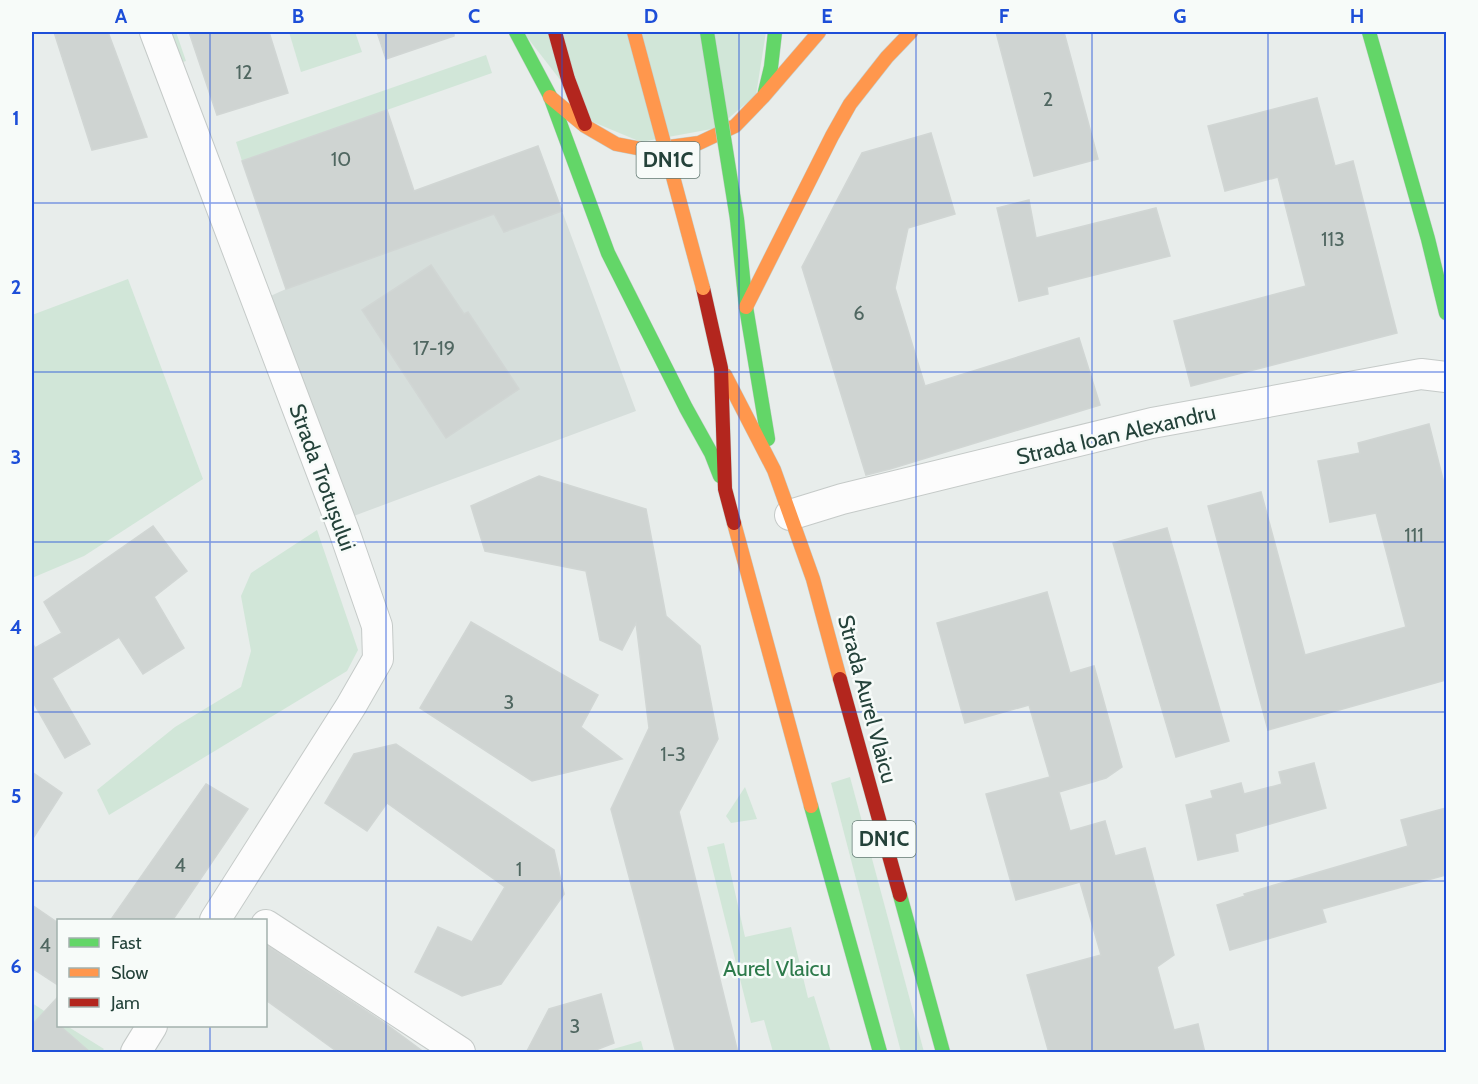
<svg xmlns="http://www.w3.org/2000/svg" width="1478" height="1084" font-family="Cabin,sans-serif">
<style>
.built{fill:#d6dedb}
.green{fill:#d1e6d8}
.building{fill:#cfd4d2;stroke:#d1d6d4;stroke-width:1.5}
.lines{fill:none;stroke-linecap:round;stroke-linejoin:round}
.street-casing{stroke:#c5cac8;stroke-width:32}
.fast-casing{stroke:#c3ccc9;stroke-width:15}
.slow-casing{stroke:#c3ccc9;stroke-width:15}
.jam-casing{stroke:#c3ccc9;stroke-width:15}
.street{stroke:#fcfcfc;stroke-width:30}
.fast{stroke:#63d668;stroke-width:14}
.slow{stroke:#ff974d;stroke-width:14}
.jam{stroke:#b3261e;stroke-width:14}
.fast-bridge-casing{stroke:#c3ccc9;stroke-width:15;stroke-linecap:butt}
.slow-bridge-casing{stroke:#c3ccc9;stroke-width:15;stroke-linecap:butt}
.fast-bridge{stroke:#63d668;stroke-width:14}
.slow-bridge{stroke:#ff974d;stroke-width:14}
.grid{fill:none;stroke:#1d4ed8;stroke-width:1.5;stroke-opacity:0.55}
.labels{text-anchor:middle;stroke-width:5;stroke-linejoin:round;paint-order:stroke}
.number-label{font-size:20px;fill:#506761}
.shield{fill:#f7fbf9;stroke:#637a73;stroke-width:1.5}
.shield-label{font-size:21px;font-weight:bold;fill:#24423a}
.street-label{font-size:22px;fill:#24423a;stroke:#f7fbf9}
.park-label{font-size:22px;fill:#2d7a4b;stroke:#f7fbf9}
.neatline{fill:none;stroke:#1d4ed8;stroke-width:2}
.grid-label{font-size:20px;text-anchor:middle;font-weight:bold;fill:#1d4ed8}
</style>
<rect width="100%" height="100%" fill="#e8edeb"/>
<path class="built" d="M538 146 636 411 351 517 266 298 286 289 270 244Z"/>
<g class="green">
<path d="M162 32H176L186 61 173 65Z"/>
<path d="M289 32H355L362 52 301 72Z"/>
<path d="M523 32H766L756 95 717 128 641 142 593 122Z"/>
<path d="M486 55 492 73 242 161 236 142Z"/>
<path d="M128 279 203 479 84 556 32 578V315Z"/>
<path d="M317 530 358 650 347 671 109 815 97 790 175 727 241 687 251 651 241 596 251 573Z"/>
<path d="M850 777 924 1052H901L831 783Z"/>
<path d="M745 787 757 819 731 823 726 816Z"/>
<path d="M724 843 745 937 791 927 808 998 814 996 831 1052H773L764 1020 751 1023 707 847Z"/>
<path d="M32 1003 58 1020V1026H67L104 1049 101 1052H32Z"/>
<path d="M641 1041 644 1052H603Z"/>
</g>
<g class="building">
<path d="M54 32H108L147 137 92 150Z"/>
<path d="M189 32H269L288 93 217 115Z"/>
<path d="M377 32H454V36L386 59Z"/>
<path d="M996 32H1064L1098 159 1034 176Z"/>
<path d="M1317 98 1335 166 1353 161 1397 333 1191 386 1174 321 1306 286 1278 177 1225 191 1208 126Z"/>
<path d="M387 110 414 191 538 146 562 211 504 232 494 214 286 289 242 161Z"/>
<path d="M931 133 955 214 908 228 895 288 925 386 1079 338 1100 405 890 469 866 475 802 267 862 153Z"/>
<path d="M1029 200 1036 238 1156 208 1170 256 1047 287 1048 294 1019 301 997 208Z"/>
<path d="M431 265 464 314 468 312 519 389 446 438 362 310Z"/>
<path d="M1429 424 1446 491V680L1268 730 1208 506 1261 492 1305 655 1406 627 1376 513 1330 522 1318 461 1360 453 1358 443Z"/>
<path d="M539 476 646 509 666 616 700 646 718 739 679 812 738 1053H676L611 809 649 728 636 623 622 650 600 640 586 571 485 551 471 506Z"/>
<path d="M153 526 187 571 154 597 184 648 143 674 119 637 52 678 90 744 65 758 32 700V642L35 648 62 633 44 602Z"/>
<path d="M1167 528 1229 741 1176 757 1113 543Z"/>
<path d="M1047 592 1070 673 1094 666 1122 767 1106 778 1059 792 1070 831 1105 821 1115 856 1145 848 1174 955 1157 967 1174 1030 1198 1024 1205 1053H1049L1027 975 1101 955 1080 882 1016 900 986 794 1050 777 1029 705 965 723 937 623Z"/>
<path d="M471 622 598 695 581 727 622 759 532 781 420 708Z"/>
<path d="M396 744 554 850 564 894 501 984 462 996 415 972 438 927 472 942 505 887 387 803 367 831 325 803 354 754Z"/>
<path d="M1314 763 1326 808 1235 834 1238 851 1198 860 1186 805 1213 798 1211 791 1241 783 1244 794 1282 784 1279 772Z"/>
<path d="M32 772 62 793 32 840Z"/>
<path d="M206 784 248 809 172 921H110Z"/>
<path d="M1446 808V875L1322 909 1326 922 1230 950 1217 905 1245 896 1244 894 1408 846 1401 820Z"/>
<path d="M32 905 58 923V985L32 968Z"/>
<path d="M266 945 386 1024 425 1053H339L266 1000Z"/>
<path d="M601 994 614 1043 588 1053H526L549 1009Z"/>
<path d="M58 997V1026H60L91 1053H32V1025Z"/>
</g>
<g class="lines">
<defs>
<g id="street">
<path d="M155 32 344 531 377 626 378 659 351 706 215 920"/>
<path d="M790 515 842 499 1152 423 1421 374 1446 377"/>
<path d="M266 925 460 1052"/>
<path d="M136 1052 152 1026"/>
</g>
<g id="fast">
<path d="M516 32 550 96 608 253 686 408 711 453 720 476"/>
<path d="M1369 32 1428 239 1446 313"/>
<path d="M765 92 771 67 775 32"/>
<path d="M737 219 746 307 768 439"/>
<path d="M811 806 880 1052"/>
<path d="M900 895 943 1052"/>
</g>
<g id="slow">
<path d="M550 97 585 126 616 144 647 150 699 143 735 126 763 97 819 32"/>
<path d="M746 307 832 136 850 104 887 57 911 32"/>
<path d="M725 375 774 470 813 579 840 679"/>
<path d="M734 523 811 806"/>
</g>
<g id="jam">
<path d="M555 32 568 79 585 124"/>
<path d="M703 288 721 368 725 489 734 523"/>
<path d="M840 679 900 895"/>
</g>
</defs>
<use href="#street" class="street-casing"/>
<use href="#fast" class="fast-casing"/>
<use href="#slow" class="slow-casing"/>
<use href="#jam" class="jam-casing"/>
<use href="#street" class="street"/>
<use href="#fast" class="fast"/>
<use href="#slow" class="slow"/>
<use href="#jam" class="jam"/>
<defs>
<path id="fast-bridge" d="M707 32 737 219"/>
<path id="slow-bridge" d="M634 32 703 288"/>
</defs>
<use href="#fast-bridge" class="fast-bridge-casing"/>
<use href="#slow-bridge" class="slow-bridge-casing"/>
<use href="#fast-bridge" class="fast-bridge"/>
<use href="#slow-bridge" class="slow-bridge"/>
</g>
<path class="grid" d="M210 32V920M386 32V1052M562 32V1052M739 32V1052M916 32V1052M1092 32V1052M1268 32V1052M32 203H1446M32 372H1446M32 542H1446M32 712H1446M32 881H1446M210 1026V1052"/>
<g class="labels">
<g class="number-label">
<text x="244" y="79">12</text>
<text x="1048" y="106">2</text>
<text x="341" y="166">10</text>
<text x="1333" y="246">113</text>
<text x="859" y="320">6</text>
<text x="434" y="355">17-19</text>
<text x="1414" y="542">111</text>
<text x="509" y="709">3</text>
<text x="673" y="761">1-3</text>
<text x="180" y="872">4</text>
<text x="519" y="876">1</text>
<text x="45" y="952">4</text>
<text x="575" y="1033">3</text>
</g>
<g class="shield">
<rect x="636.5" y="142" width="63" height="36" rx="4.5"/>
<rect x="852.5" y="821" width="63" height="36" rx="4.5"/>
</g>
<g class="shield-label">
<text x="668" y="167">DN1C</text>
<text x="884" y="846">DN1C</text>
</g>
<g class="street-label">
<text transform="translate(1116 434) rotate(-13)" y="8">Strada Ioan Alexandru</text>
<text transform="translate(323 477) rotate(70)" y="8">Strada Trotușului</text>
<text transform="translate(868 699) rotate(75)" y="8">Strada Aurel Vlaicu</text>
</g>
<g class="park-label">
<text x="777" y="976">Aurel Vlaicu</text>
</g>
</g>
<rect width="1478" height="1084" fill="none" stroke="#f7fbf9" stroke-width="66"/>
<rect x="57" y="919" width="210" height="108" fill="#f7fbf9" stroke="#a3b1ad" stroke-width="1.5"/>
<rect x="69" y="938" width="30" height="9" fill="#63d668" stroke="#a3b1ad" stroke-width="1.5"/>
<text x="111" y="949" font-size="18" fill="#24423a">Fast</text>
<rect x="69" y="968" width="30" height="9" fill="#ff974d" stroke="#a3b1ad" stroke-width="1.5"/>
<text x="111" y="979" font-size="18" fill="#24423a">Slow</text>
<rect x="69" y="998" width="30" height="9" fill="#b3261e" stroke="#a3b1ad" stroke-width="1.5"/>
<text x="111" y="1009" font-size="18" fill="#24423a">Jam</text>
<rect x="33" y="33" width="1412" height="1018" class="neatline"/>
<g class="grid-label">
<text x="121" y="23">A</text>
<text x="298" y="23">B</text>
<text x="474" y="23">C</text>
<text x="651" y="23">D</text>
<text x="827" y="23">E</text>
<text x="1004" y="23">F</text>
<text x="1180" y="23">G</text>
<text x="1357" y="23">H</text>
<text x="16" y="125">1</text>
<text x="16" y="294">2</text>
<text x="16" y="464">3</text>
<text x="16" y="634">4</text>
<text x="16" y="803">5</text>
<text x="16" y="973">6</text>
</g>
</svg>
